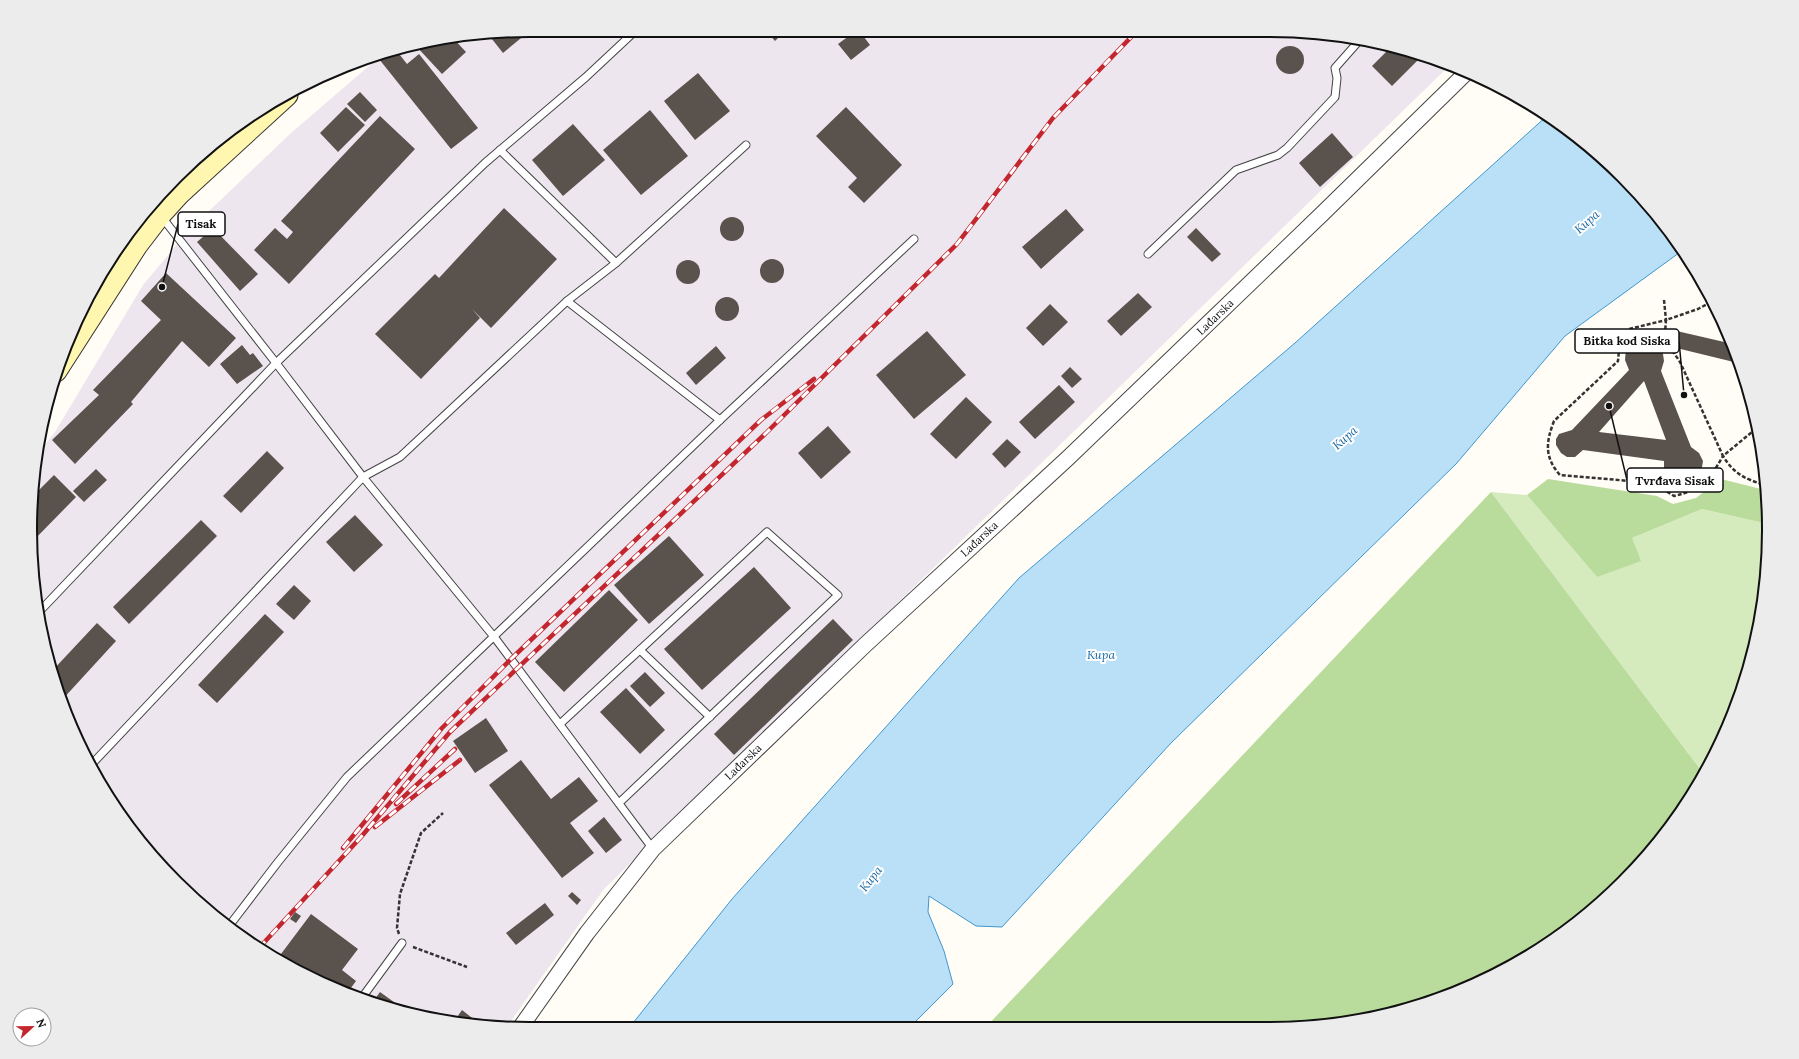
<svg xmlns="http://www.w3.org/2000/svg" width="1799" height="1059" font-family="Lora,serif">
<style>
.industrial{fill:#eee6ef}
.green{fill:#d5ebbd}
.forest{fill:#b9dc9c}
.water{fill:#b9e0f7;stroke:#3f96cf}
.building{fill:#5a524d;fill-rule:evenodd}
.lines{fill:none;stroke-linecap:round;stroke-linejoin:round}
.service-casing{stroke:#444;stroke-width:9}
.minor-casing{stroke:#444;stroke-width:17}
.secondary-casing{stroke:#333;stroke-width:23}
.path{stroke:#333;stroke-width:2.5;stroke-dasharray:4 2;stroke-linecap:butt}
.service{stroke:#fff;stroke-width:7}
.minor{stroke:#fff;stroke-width:15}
.secondary{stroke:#fff6b0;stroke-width:21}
.rail-casing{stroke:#c4262e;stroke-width:4.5}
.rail{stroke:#fff;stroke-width:3;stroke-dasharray:9;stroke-linecap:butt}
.labels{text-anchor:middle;stroke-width:4;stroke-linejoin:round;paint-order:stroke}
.street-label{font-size:11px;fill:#111;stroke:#fff}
.water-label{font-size:12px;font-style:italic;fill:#1768a6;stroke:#fff}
.rim{fill:none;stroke:#111;stroke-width:2}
.leader{fill:none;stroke:#111;stroke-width:1.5}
.callout-dot{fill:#111;stroke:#fff;stroke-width:1.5}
.callout{fill:#fff;stroke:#111;stroke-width:1.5}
.callout-label{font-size:12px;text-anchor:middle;font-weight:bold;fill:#111}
</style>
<rect width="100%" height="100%" fill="#fffdf5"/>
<path class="industrial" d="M1302 31 1430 57 1449 66 604 889 506 1028H497L369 1002 252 945 176 883 133 833 82 751 56 690 34 595 30 529 36 456 55 432 143 285 188 231 291 133 384 53 464 34Z"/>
<path class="green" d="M1491 492 1527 495 1597 577 1632 538 1702 509 1768 524 1759 627 1731 721 1703 773Z"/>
<g class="forest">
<path d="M1548 479 1657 496 1673 504 1696 498 1721 479 1765 490 1768 524 1702 509 1632 538 1641 561 1597 577 1527 495Z"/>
<path d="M1491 492 1703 773 1685 807 1599 905 1519 962 1399 1012 1302 1028H985Z"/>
</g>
<path class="water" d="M1548 115 1623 176 1683 250 1565 336 1456 464 1171 743 1002 927 976 926 929 896 928 912 944 951 953 984 909 1028H637L633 1023 732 899 1019 578 1295 343Z"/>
<g class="building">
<path d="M768 33H783L775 41Z"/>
<path d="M853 33H861L870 45 851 60 838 44Z"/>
<path d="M488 34H526L503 53Z"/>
<path d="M452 37 466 52 442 74 416 46Z"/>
<circle cx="1290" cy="60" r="14"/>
<path d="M1390 48 1423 55 1392 86 1372 66Z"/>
<path d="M396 50 407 64 419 54 478 128 451 149 379 59 386 52Z"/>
<path d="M698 73 730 111 695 140 664 101Z"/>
<path d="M360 92 377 110 365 122 347 104Z"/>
<path d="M346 107 365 125 338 152 320 133Z"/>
<path d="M846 107 902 165 864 203 848 187 857 178 816 136Z"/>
<path d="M650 110 688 156 641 195 603 150Z"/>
<path d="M380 116 415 149 289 284 254 250 275 228 287 239 293 232 281 221Z"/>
<path d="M573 124 605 160 563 196 532 160Z"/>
<path d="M1332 133 1353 157 1320 187 1299 163Z"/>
<path d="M504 208 557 259 491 328 472 309 480 318 421 379 375 334 435 274 439 278Z"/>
<path d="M1066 209 1084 230 1041 269 1022 247Z"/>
<circle cx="732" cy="229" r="12"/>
<path d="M213 228 258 274 240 291 197 242Z"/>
<path d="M1196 228 1221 254 1212 262 1187 237Z"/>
<circle cx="772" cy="271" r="12"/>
<circle cx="688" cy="272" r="12"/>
<path d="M166 273 236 338 209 367 182 341 131 402 133 404 75 464 52 440 99 395 93 390 161 320 141 301Z"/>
<path d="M1138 293 1152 307 1121 336 1107 321Z"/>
<circle cx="727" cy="309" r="12"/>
<path d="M1050 304 1068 322 1043 346 1026 328Z"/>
<path d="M1668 329 1733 344 1738 363 1664 345Z"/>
<path d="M927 331 966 375 914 419 876 375Z"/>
<path d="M1643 338 1654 341 1662 347 1664 361 1661 371 1691 447 1699 453 1703 461 1701 473 1698 477 1688 483 1677 484 1668 478 1664 469V461L1583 450 1575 457H1567L1561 453 1556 445V439L1559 434 1572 430 1629 370 1625 360 1626 348 1632 341ZM1644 381 1666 440 1599 432Z"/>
<path d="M242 345 250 355 253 353 263 366 237 384 220 364Z"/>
<path d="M716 346 726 358 696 385 686 373Z"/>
<path d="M1070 367 1082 379 1072 388 1061 376Z"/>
<path d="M1059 385 1075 402 1035 439 1019 422Z"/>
<path d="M966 397 992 422 956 459 930 434Z"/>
<path d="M828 426 851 452 821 479 798 453Z"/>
<path d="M1007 439 1021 452 1005 468 992 454Z"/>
<path d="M267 451 284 468 241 513 223 496Z"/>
<path d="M96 469 107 480 84 502 73 491Z"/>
<path d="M54 475 76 497 31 543 30 529 32 497Z"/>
<path d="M355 515 383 545 354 572 326 542Z"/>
<path d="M201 520 217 536 129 624 113 607Z"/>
<path d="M669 536 704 575 649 624 614 585Z"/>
<path d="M754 567 791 608 702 690 664 649Z"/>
<path d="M294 585 311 601 294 620 276 604Z"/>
<path d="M609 590 638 620 564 692 535 662Z"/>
<path d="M265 614 284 632 217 703 198 685Z"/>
<path d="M833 619 853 640 734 755 714 734Z"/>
<path d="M97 623 116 641 61 701 52 671Z"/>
<path d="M645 672 665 693 650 707 630 686Z"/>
<path d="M626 688 665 730 640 754 600 712Z"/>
<path d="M486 718 508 751 475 773 453 741Z"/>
<path d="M521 760 551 799 579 777 598 801 570 823 594 853 562 878 489 785Z"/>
<path d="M604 817 622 840 606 853 588 831Z"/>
<path d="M572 892 581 900 577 905 568 896Z"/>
<path d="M545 903 554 915 516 945 506 933Z"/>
<path d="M295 912 301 916 296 923 290 919Z"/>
<path d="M311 914 358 949 342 970 356 981 348 992 278 958Z"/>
<path d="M380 992 405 1010 372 1003Z"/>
<path d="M462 1010 481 1025 455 1020Z"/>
</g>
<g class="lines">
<defs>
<g id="service">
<path d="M161 216 276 363 363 477 495 638 653 849"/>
<path d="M1148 254 1236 170 1278 155 1287 148 1335 97 1337 78 1335 68 1358 42"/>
<path d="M616 263 746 145"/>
<path d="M567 301 720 420"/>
<path d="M38 613 276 363 485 163 586 77 632 34"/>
<path d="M640 650 710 717"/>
<path d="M560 724 767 532 838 595 619 803"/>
<path d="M91 765 363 477 400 457 567 301 616 263 500 150"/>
<path d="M229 926 278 862 347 777 720 420 914 239"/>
<path d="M361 999 402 943"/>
</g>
<path id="minor" d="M520 1028 587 933 653 849 865 645 1068 458 1322 214 1465 74"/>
<path id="secondary" d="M56 371 137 245 160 215 179 194 287 95"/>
</defs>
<use href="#service" class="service-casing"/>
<use href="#minor" class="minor-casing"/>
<use href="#secondary" class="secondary-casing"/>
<g class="path">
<path d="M1664 300 1666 320 1629 329 1619 350 1618 361 1554 421C1546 442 1544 457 1560 475L1653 483 1674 496C1701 490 1710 479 1723 456 1734 474 1745 479 1765 485"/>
<path d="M1711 302 1698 309 1666 320 1664 346 1674 353 1680 362 1723 456 1758 427"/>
<path d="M399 934 397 928 400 894 421 833 443 813"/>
<path d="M413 947 467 967"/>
</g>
<use href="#service" class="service"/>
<use href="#minor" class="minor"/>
<use href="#secondary" class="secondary"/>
<defs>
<g id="rail">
<path d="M396 804 455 749"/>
<path d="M375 827 460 760"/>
<path d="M343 848 442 728 511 659 761 420 814 379"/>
<path d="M259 948 361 837 450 732 765 434 957 244 1053 118 1136 32"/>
</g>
</defs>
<use href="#rail" class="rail-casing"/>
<use href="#rail" class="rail"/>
</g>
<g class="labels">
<g class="street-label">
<text transform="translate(1215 317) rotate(-44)" y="4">Lađarska</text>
<text transform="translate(979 539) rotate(-43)" y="4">Lađarska</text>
<text transform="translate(743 762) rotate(-44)" y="4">Lađarska</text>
</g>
<g class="water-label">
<text transform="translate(1587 222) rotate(-42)" y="4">Kupa</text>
<text transform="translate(1345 438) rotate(-42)" y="4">Kupa</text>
<text x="1101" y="659">Kupa</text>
<text transform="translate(871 879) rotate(-52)" y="4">Kupa</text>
</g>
</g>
<path d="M0 0H1799V1059H0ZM529 37H1270A492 492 0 0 1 1762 529V530A492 492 0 0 1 1270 1022H529A492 492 0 0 1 37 530V529A492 492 0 0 1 529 37Z" fill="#ececec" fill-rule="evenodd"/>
<path class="rim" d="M529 37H1270A492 492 0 0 1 1762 529V530A492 492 0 0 1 1270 1022H529A492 492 0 0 1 37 530V529A492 492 0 0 1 529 37Z"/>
<path class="leader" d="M162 287L178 224M1684 395L1679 341M1609 406L1627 480"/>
<g class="callout-dot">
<circle cx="162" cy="287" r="4"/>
<circle cx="1684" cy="395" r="4"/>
<circle cx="1609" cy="406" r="4"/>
</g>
<g class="callout">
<rect x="178" y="212" width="47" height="24" rx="4"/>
<rect x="1575" y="329" width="104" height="24" rx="4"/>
<rect x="1627" y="468" width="96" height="24" rx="4"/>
</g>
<g class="callout-label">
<text x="201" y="228">Tisak</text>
<text x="1627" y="345">Bitka kod Siska</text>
<text x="1675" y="485">Tvrđava Sisak</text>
</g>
<g transform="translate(32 1027) rotate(68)"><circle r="19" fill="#ffffff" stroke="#a0a0a0"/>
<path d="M0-3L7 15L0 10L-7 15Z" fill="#c4262e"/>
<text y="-6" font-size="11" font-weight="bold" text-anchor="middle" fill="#111111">N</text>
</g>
</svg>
